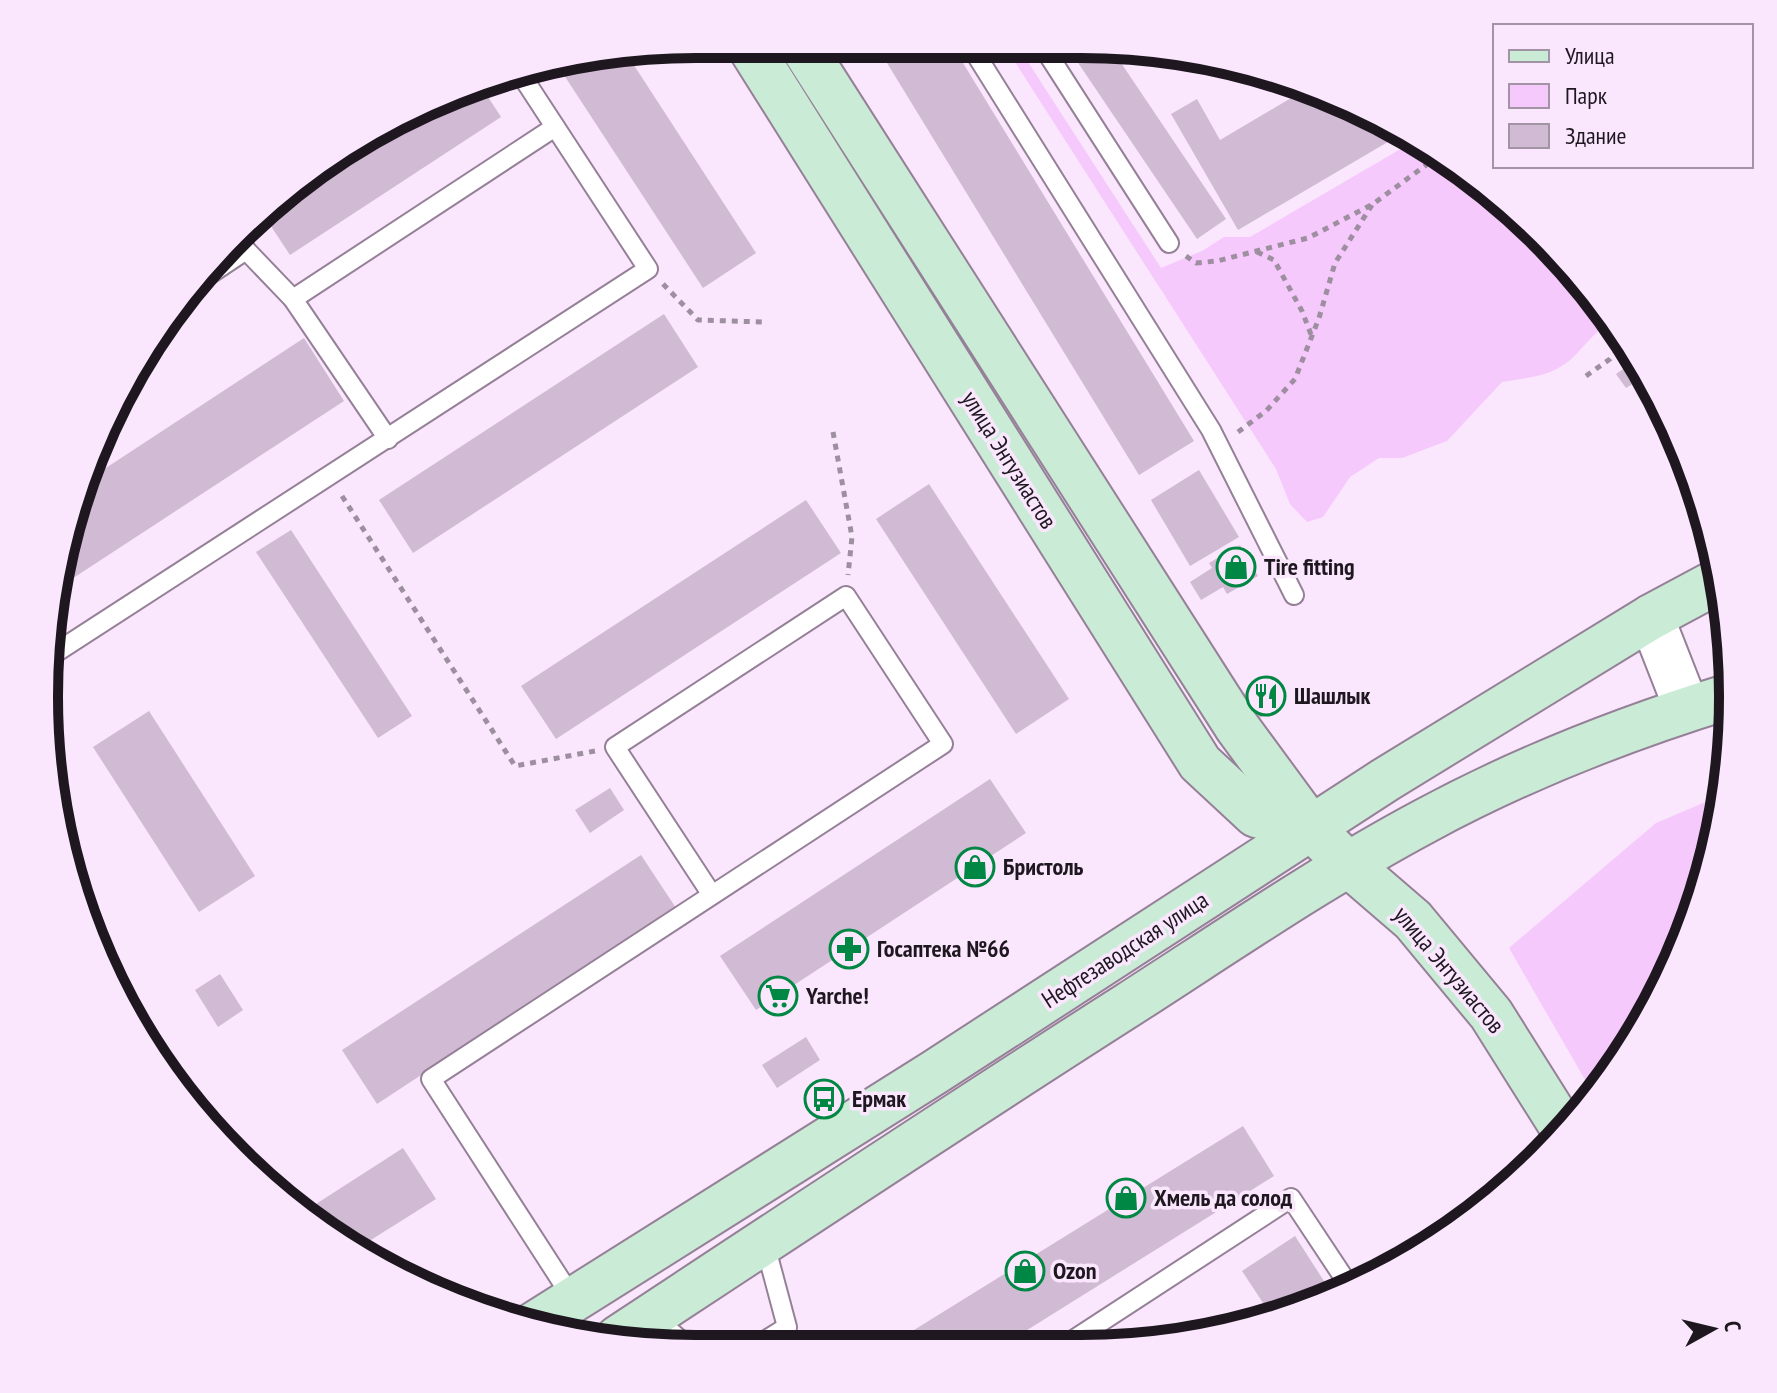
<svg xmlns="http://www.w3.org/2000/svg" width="1777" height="1393" font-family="'PT Sans Narrow',sans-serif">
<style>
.green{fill:#f5c9fb}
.building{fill:#d1bad4}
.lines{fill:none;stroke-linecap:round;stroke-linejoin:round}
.service-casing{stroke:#958098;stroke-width:22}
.tertiary-casing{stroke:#958098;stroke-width:48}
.secondary-casing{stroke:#958098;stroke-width:48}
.path{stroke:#9e8fa0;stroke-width:5;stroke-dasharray:6 6;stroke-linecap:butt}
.service{stroke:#fff;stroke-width:18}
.tertiary{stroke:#fff;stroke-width:44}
.secondary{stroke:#caecd6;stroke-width:44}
.labels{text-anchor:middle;stroke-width:7;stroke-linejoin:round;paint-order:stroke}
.street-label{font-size:24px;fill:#1f1720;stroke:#fae7fd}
.poi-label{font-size:24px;font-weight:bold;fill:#1f1720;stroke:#fae7fd;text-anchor:start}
.rim{fill:none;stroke:#1f1720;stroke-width:10}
</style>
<rect width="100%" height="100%" fill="#fae7fd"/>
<g class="green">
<path d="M1004 45H1017L1161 268 1202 251 1224 237H1250L1404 147H1417L1478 179 1571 267 1611 322C1593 332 1584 348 1569 361 1549 377 1526 378 1502 382L1447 441 1402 458H1379L1350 477 1323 517 1307 522 1290 504 1276 469Z"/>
<path d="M1636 356 1645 370 1663 408 1650 415 1636 390 1644 382 1631 362Z"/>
<path d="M1722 795 1711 865 1666 985 1595 1097 1509 948 1656 823Z"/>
</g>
<g class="building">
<path d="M876 45H952L1194 441 1139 475Z"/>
<path d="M1066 45H1109L1226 219 1197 239Z"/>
<path d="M626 53 756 253 703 288 562 72 583 59Z"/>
<path d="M481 86 501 117 290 255 263 214 370 132Z"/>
<path d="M1308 88 1398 136 1238 230 1171 114 1197 99 1220 140Z"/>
<path d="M664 314 698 367 413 553 379 500Z"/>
<path d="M304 338 344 401 58 588 66 528 86 481Z"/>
<path d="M1629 365 1639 380 1626 388 1616 374Z"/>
<path d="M1664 410 1689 466H1687L1657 414Z"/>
<path d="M1199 470 1239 537 1190 566 1151 500Z"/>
<path d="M929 484 1069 699 1016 734 876 519Z"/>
<path d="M806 500 841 553 556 739 521 686Z"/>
<path d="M291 530 412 716 378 738 256 552Z"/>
<path d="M1240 545 1258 576 1227 594 1223 587 1201 600 1190 582 1212 568 1209 563Z"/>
<path d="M1258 685 1274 708 1260 718 1244 694Z"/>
<path d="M149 711 255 876 199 912 93 747Z"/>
<path d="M990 779 1026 833 756 1010 720 956Z"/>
<path d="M610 788 624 810 590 833 575 810Z"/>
<path d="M641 855 676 908 377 1104 342 1050Z"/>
<path d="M220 974 243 1010 218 1027 195 990Z"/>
<path d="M806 1037 820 1060 777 1088 762 1065Z"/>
<path d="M1243 1126 1274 1176 1003 1345 893 1343Z"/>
<path d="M403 1148 436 1199 355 1250 334 1239 302 1213Z"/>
<path d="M1295 1236 1333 1295 1290 1315 1273 1318 1242 1271Z"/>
</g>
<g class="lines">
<defs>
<g id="service">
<path d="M970 45 1211 430 1294 595"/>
<path d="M1042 45 1169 243"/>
<path d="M236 234 246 250 293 299 388 439"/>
<path d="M201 280 246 250"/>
<path d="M293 299 555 127"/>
<path d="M49 657 648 269 518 70"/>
<path d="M764 1241 787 1327 766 1340"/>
<path d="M573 1299 431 1079 943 744 846 596 615 747 712 895"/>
<path d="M652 1315 679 1339"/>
<path d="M1064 1346 1291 1198 1350 1287"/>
</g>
<path id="tertiary" d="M1651 617 1687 709"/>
<g id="secondary">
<path d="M748 44 1200 763 1256 815 1312 829"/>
<path d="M801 44 1237 727 1312 829 1348 864 1413 920 1491 1014 1564 1130"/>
<path d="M533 1325 935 1072 1385 780 1651 617 1720 580"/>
<path d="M618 1338C788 1226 957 1114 1128 1005 1226 942 1322 876 1425 821 1521 769 1626 728 1730 696"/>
</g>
</defs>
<use href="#service" class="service-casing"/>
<use href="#tertiary" class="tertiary-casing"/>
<use href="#secondary" class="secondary-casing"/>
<g class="path">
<path d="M1257 252 1274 260 1302 311 1312 337"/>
<path d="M1186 256 1196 263 1217 261 1308 238 1373 204 1437 157"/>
<path d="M663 284 698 320 763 322"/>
<path d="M1586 376 1610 359 1625 341"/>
<path d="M833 432 852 537 848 575"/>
<path d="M1238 432 1266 411 1295 379 1319 318 1335 263 1372 205"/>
<path d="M342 496 515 766 595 751"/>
</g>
<use href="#service" class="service"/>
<use href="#tertiary" class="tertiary"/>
<use href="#secondary" class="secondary"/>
</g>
<defs>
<symbol id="shop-ring" viewBox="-11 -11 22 22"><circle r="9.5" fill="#fae7fd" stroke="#008743" stroke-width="1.5"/><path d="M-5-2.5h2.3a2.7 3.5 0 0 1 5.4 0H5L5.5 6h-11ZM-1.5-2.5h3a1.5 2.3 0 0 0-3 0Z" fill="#008743"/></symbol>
<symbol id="restaurant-ring" viewBox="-11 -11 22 22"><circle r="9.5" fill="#fae7fd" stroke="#008743" stroke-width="1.5"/><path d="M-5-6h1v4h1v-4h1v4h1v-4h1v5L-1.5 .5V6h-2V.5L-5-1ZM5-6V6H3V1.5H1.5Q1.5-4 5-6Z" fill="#008743"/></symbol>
<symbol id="pharmacy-ring" viewBox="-11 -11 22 22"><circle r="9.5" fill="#fae7fd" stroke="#008743" stroke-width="1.5"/><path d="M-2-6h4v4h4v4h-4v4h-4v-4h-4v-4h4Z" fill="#008743"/></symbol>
<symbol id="supermarket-ring" viewBox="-11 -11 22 22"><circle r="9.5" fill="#fae7fd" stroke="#008743" stroke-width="1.5"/><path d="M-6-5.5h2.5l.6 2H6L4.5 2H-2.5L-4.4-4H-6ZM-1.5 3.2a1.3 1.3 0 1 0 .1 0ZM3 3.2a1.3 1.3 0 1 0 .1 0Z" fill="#008743"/></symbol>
<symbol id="bus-ring" viewBox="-11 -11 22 22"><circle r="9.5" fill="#fae7fd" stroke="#008743" stroke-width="1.5"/><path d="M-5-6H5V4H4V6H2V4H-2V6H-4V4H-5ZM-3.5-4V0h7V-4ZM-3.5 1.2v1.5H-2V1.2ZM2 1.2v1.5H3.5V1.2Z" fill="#008743"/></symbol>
</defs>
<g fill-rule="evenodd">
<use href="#shop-ring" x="1214" y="545" width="44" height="44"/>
<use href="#restaurant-ring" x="1244" y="674" width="44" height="44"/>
<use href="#shop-ring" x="953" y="845" width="44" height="44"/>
<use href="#pharmacy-ring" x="827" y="927" width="44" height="44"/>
<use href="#supermarket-ring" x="756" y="974" width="44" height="44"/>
<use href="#bus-ring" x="802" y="1077" width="44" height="44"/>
<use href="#shop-ring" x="1104" y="1176" width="44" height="44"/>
<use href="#shop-ring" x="1003" y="1249" width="44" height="44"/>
</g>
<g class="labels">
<g class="street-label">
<text transform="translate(1009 460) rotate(58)" y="8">улица Энтузиастов</text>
<text transform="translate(1125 950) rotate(-33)" y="8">Нефтезаводская улица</text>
<text transform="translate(1449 970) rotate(50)" y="8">улица Энтузиастов</text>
</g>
<g class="poi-label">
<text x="1264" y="575">Tire fitting</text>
<text x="1294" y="704">Шашлык</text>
<text x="1003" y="875">Бристоль</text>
<text x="877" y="957">Госаптека №66</text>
<text x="806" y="1004">Yarche!</text>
<text x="852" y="1107">Ермак</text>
<text x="1154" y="1206">Хмель да солод</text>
<text x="1053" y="1279">Ozon</text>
</g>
</g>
<path d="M0 0H1777V1393H0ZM696 58H1081A638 638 0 0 1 1719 696V697A638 638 0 0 1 1081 1335H696A638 638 0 0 1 58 697V696A638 638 0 0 1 696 58Z" fill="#fae7fd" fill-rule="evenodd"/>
<path class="rim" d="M696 58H1081A638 638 0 0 1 1719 696V697A638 638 0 0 1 1081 1335H696A638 638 0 0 1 58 697V696A638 638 0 0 1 696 58Z"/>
<rect x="1493" y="24" width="260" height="144" fill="#fae7fd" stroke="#a294a5" stroke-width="2"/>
<rect x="1509" y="50" width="40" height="12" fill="#caecd6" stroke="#a294a5" stroke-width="2"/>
<text x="1565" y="64" font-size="24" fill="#1f1720">Улица</text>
<rect x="1509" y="84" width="40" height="24" fill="#f5c9fb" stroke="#a294a5" stroke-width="2"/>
<text x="1565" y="104" font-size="24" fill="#1f1720">Парк</text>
<rect x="1509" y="124" width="40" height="24" fill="#d1bad4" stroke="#a294a5" stroke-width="2"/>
<text x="1565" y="144" font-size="24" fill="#1f1720">Здание</text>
<g transform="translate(1713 1329) rotate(82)" stroke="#fae7fd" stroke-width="6" paint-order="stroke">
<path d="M0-6L14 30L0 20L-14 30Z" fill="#1f1720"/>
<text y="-12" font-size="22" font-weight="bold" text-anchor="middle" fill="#1f1720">С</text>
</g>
</svg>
